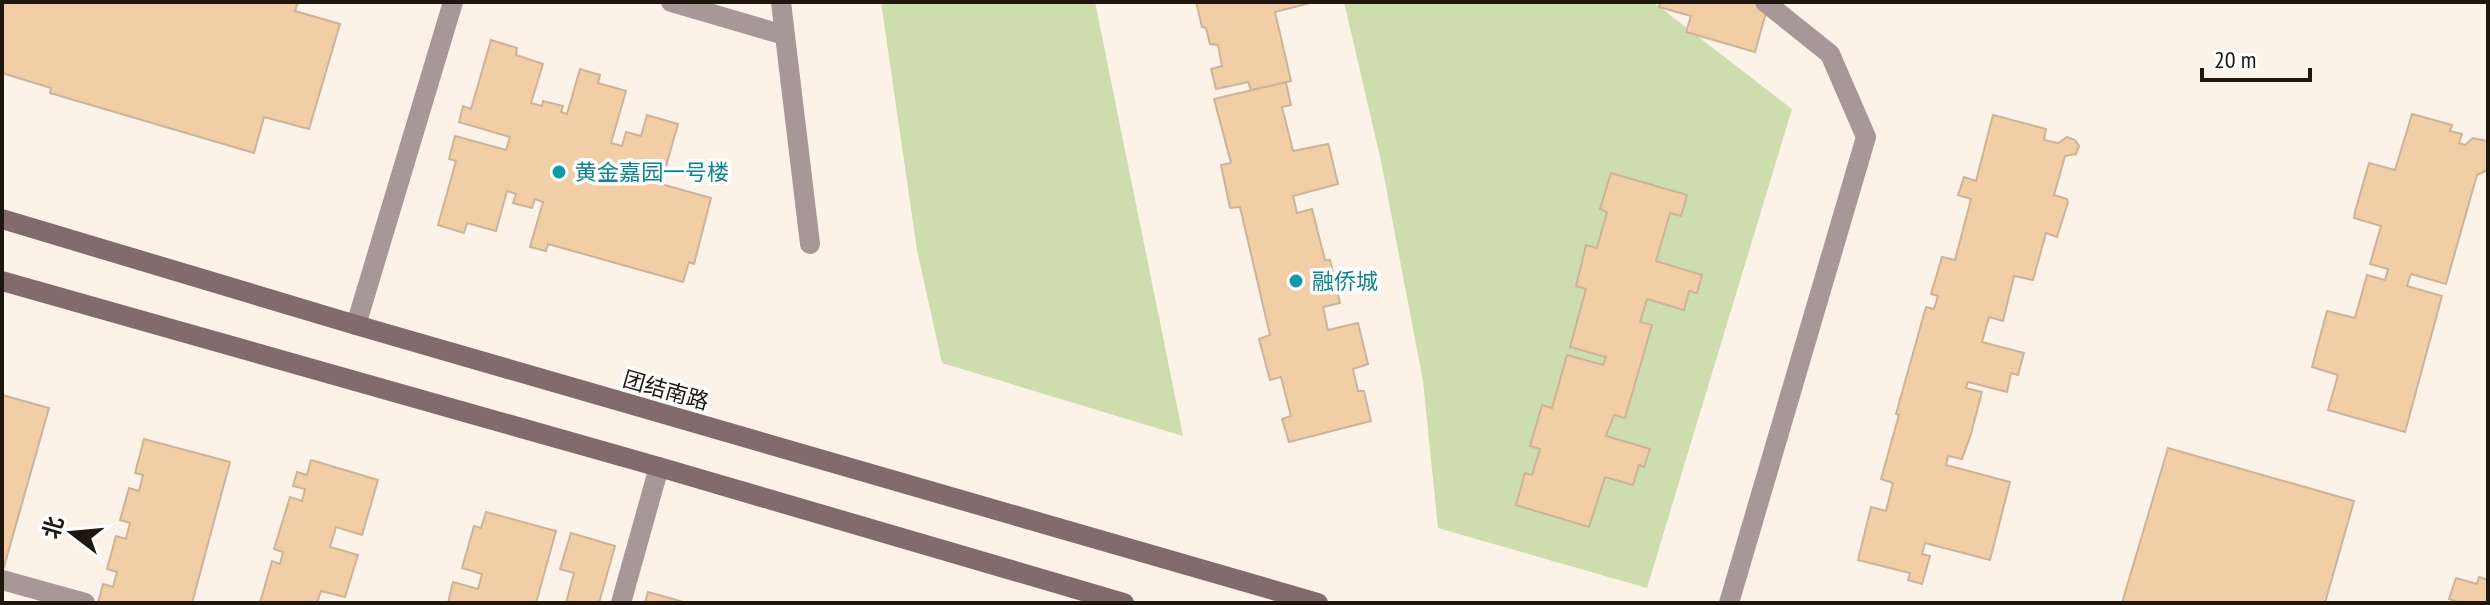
<svg xmlns="http://www.w3.org/2000/svg" width="2490" height="605" font-family="'PT Sans Narrow','Noto Sans SC',sans-serif">
<style>
.green{fill:#cdddae}
.building{fill:#f1cea6;stroke:#ccb49a;stroke-width:2}
.lines{fill:none;stroke-linecap:round;stroke-linejoin:round}
.street{stroke:#a89797;stroke-width:20}
.secondary{stroke:#836b6b;stroke-width:20}
.culture-dot{fill:#0f9aa8;stroke:#fff;stroke-width:3}
.labels{text-anchor:middle;stroke-width:7;stroke-linejoin:round;paint-order:stroke}
.culture-label{font-size:22px;fill:#0d838f;stroke:#fff;text-anchor:start}
.street-label{font-size:22px;fill:#1f160d;stroke:#fff}
</style>
<rect width="100%" height="100%" fill="#fdf2e7"/>
<g class="green">
<path d="M881 2H1095L1183 436 942 363 917 250Z"/>
<path d="M1344 2H1653L1792 109 1647 588 1438 528 1423 381 1381 161Z"/>
</g>
<g class="building">
<path d="M2 2H298L295 11 340 24 309 129 264 117 254 153 50 93 51 88 2 73Z"/>
<path d="M1196 2H1314L1275 12 1291 81 1251 90 1248 82 1216 89 1211 69 1222 66 1218 45 1210 44 1206 28 1202 27Z"/>
<path d="M1660 2H1769L1755 52 1686 32 1691 16 1659 7Z"/>
<path d="M491 40 517 48 516 55 543 64 531 103 542 106 543 101 563 106 561 112 567 114 580 69 600 75 598 83 626 91 611 143 622 146 626 132 641 136 647 115 678 124 661 184 711 198 694 264 689 262 683 282 548 244 546 251 530 247 543 202 535 199 532 208 513 203 516 194 507 191 496 231 467 223 464 233 438 225 456 161 449 159 455 136 506 150 510 137 459 122 463 106 471 109Z"/>
<path d="M1283 83H1286L1291 105 1282 107 1293 151 1328 144 1329 146 1338 184 1293 196 1297 213 1312 209 1325 260H1330L1340 303 1323 307 1328 330 1358 323 1368 364 1353 369 1358 391H1364L1371 421 1289 442 1282 419 1291 416 1281 377 1270 380 1259 339 1270 335 1240 207 1230 208 1221 165 1231 163 1214 99Z"/>
<path d="M2412 114 2452 125 2450 131 2462 134 2459 143 2465 145 2473 138 2487 141 2488 166 2487 170 2477 175 2446 284 2411 274 2407 286 2442 296 2405 432 2328 410 2338 375 2312 367 2327 311 2355 318 2367 275 2385 280 2388 269 2370 264 2381 226 2354 218 2355 212 2369 163 2395 170Z"/>
<path d="M1993 115 2046 129 2044 140 2058 143 2067 137 2075 140 2079 146 2076 154 2065 156 2054 195 2067 199 2068 202 2057 237 2046 233 2033 280 2014 276 2003 321 1989 317 1982 342 2024 353 2018 375 2011 373 2007 392 1968 382 1966 388 1982 392 1971 434 1962 459 1948 456 1946 465 2010 482 1990 560 1925 543 1922 554 1930 556 1922 584 1908 580 1910 573 1858 560 1871 507 1886 511 1893 483 1881 479 1899 415 1896 414 1926 307 1934 309 1938 296 1931 294 1942 257 1955 260 1971 199 1958 195 1964 177 1976 181Z"/>
<path d="M1611 173 1687 195 1681 216 1670 213 1656 261 1702 275 1697 293 1689 291 1684 310 1647 299 1640 322 1652 325 1625 418 1614 415 1606 436 1650 449 1644 467 1639 465 1633 485 1605 477 1589 527 1516 505 1525 473 1532 475 1540 449 1530 446 1542 405 1552 408 1567 355 1603 365 1606 357 1570 347 1586 289 1576 286 1586 245 1597 248 1607 212 1600 209Z"/>
<path d="M2 395 49 408 2 574Z"/>
<path d="M144 439 230 462 192 603H98L103 584 113 587 117 572 107 569 116 536 126 539 130 523 120 520 129 488 139 491 143 475 135 473Z"/>
<path d="M2168 448 2354 501 2325 603H2122Z"/>
<path d="M311 460 378 480 362 535 336 527 330 547 358 555 345 597 321 591 317 603H260L272 561 280 564 283 552 274 549 290 497 302 501 305 489 293 486 297 472 307 475Z"/>
<path d="M486 512 556 531 536 603H448L453 582 478 589 482 574 462 568 474 526 481 528Z"/>
<path d="M571 533 615 546 599 603H566L574 573 560 569Z"/>
<path d="M2479 577 2488 580V603H2460L2449 599 2456 578 2477 584Z"/>
<path d="M648 592 687 603H645Z"/>
</g>
<g class="lines">
<g class="street">
<path d="M671 2 784 35"/>
<path d="M781 2 810 244"/>
<path d="M356 325 453 2"/>
<path d="M2 580 85 603"/>
<path d="M621 603 659 467"/>
<path d="M1729 603 1866 137 1830 54 1765 2"/>
</g>
<g class="secondary">
<path d="M2 219 356 325 1318 603"/>
<path d="M2 281 659 467 1124 603"/>
</g>
</g>
<g class="culture-dot">
<circle cx="559" cy="172" r="8"/>
<circle cx="1296" cy="281" r="8"/>
</g>
<g class="labels">
<g class="culture-label">
<text x="575" y="180">黄金嘉园一号楼</text>
<text x="1312" y="289">融侨城</text>
</g>
<g class="street-label">
<text transform="translate(666 390) rotate(16)" y="8">团结南路</text>
</g>
</g>
<rect width="2490" height="605" fill="none" stroke="#1f160d" stroke-width="8"/>
<g transform="translate(72 533) rotate(286)" stroke="#ffffff" stroke-width="6" paint-order="stroke">
<path d="M0-6L14 30L0 20L-14 30Z" fill="#1f160d"/>
<text y="-12" font-size="22" font-weight="bold" text-anchor="middle" fill="#1f160d">北</text>
</g>
<path d="M2202 68v12h108v-12" fill="none" stroke="#1f160d" stroke-width="4"/>
<text x="2214" y="68" font-size="24" fill="#1f160d" stroke="#ffffff" stroke-width="6" paint-order="stroke">20 m</text>
</svg>
